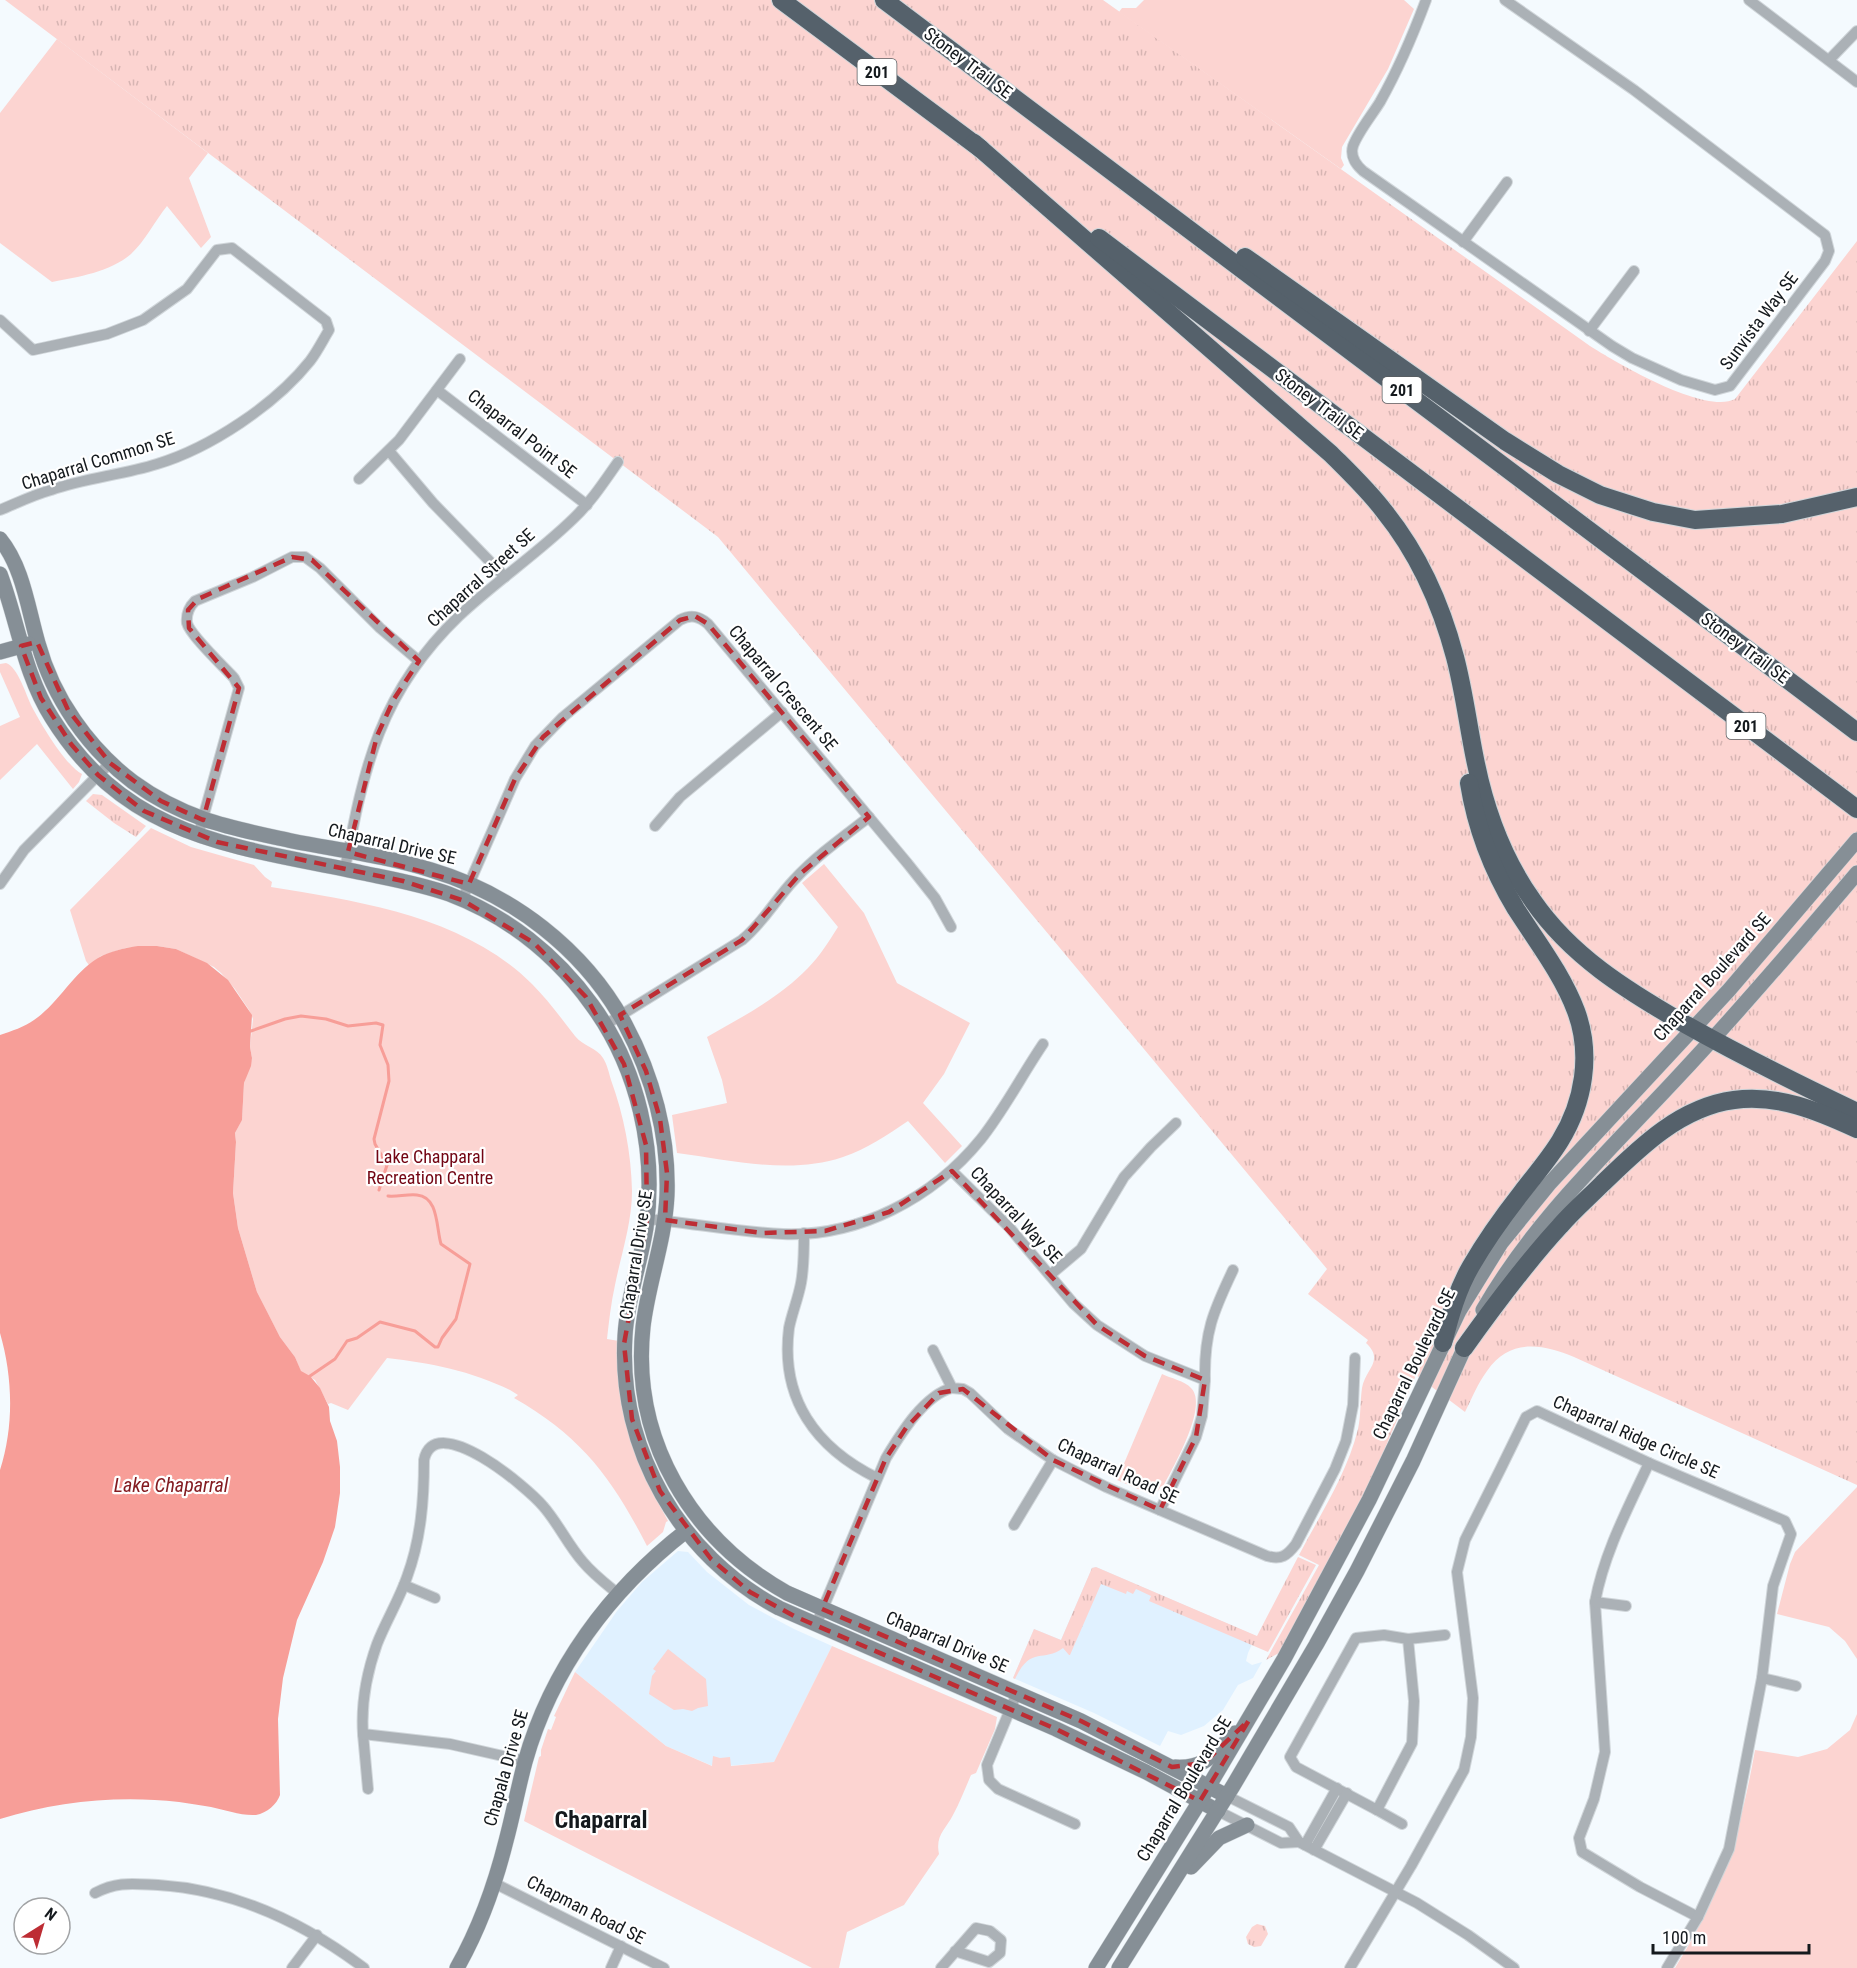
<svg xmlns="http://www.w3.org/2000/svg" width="1857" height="1968" font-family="'Roboto Condensed',sans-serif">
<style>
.built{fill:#e0f1ff}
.grass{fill:url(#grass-tufts)}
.green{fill:#fcd4d1}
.water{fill:#f79e98}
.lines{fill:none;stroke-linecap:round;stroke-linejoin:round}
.stream{stroke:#f79e98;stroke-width:3}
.street-casing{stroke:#d0d6da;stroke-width:12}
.secondary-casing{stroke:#d0d6da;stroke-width:16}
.highway-casing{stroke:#d0d6da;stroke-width:20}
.street{stroke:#abb1b6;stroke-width:10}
.secondary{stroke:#868f96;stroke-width:15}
.highway{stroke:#55616b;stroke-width:18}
.marked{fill:none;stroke:#bd2d34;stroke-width:4.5;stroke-dasharray:12 8;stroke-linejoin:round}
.labels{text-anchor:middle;stroke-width:4.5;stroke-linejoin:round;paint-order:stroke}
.shield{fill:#fff;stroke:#5a5e61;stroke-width:1.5}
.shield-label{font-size:16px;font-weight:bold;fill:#14191d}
.street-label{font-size:18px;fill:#14191d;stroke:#fff}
.park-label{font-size:18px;fill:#720513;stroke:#fff}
.water-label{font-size:20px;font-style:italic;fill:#831c21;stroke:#fff}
.district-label{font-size:24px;font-weight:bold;fill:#14191d;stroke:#fff}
</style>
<defs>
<pattern id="grass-tufts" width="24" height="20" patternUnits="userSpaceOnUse" patternTransform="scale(1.5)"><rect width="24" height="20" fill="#fcd4d1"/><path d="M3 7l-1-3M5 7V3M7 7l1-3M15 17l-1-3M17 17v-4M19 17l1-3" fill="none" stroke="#d7b5b3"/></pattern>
</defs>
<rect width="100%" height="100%" fill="#f4fafe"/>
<g class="built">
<path d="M678 1551 688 1552 707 1572 749 1605 794 1629 832 1646 774 1762 715 1767 666 1746 575 1672 617 1611 642 1582Z"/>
<path d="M1096 1567 1256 1636 1248 1653 1246 1661 1252 1665 1262 1662 1253 1678 1238 1685 1223 1710 1204 1726 1181 1735 1168 1731 1160 1746 1094 1713 1013 1678 1034 1629 1061 1640 1092 1568Z"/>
</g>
<g class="grass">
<path d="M5 0H1103L1590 346C1617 363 1705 415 1735 399L1857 241V1485L1574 1357C1542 1344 1510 1338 1487 1371 1478 1383 1472 1398 1465 1412L1416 1375 1369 1486 1279 1653 1266 1660 1319 1565 1299 1555C1320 1515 1347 1474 1358 1429 1361 1416 1360 1402 1362 1388 1365 1369 1385 1361 1366 1343L1368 1340 1308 1294 1327 1269 718 537Z"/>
<path d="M93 794 102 795 146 826 136 837 114 823 86 801Z"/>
<path d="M1298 1557 1316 1565 1268 1652 1149 1601 1151 1596 1136 1589 1133 1594 1127 1591 1126 1594 1101 1584 1070 1655H1069L1063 1648C1043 1663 1031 1645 1015 1679L1013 1678 1034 1629 1061 1640 1092 1568 1096 1567 1257 1636Z"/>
<path d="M1257 1924 1265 1926 1268 1934 1261 1946 1254 1947 1248 1944 1246 1937 1252 1927Z"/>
</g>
<g class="green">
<path d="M1144 0H1404L1414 9 1388 69 1342 147 1341 158 1344 165 1341 169 1119 12 1122 8H1136Z"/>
<path d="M57 39 208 153 189 178 211 237 201 248 167 206C155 221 145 241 131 254 110 272 78 277 52 282L0 243V113Z"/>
<path d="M6 663C18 667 26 695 32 707 41 724 65 765 82 774L79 782 73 789 37 744 0 780V726L20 717 0 672V664Z"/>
<path d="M151 828 191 847 254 865 265 877 272 882 271 887C362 902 463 916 532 984 548 1000 561 1018 575 1036 583 1046 597 1048 603 1058 607 1064 609 1073 611 1080 624 1116 631 1152 632 1191 632 1223 621 1255 615 1285 611 1303 609 1321 607 1339L619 1341 637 1458 646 1480 668 1521 666 1522 663 1532 647 1546C612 1478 582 1437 514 1398L518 1395 510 1390C471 1371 431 1363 387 1358L348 1410 331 1403 328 1404 315 1380 301 1372 295 1357 280 1337 268 1314 257 1292 238 1228 233 1193 236 1142 235 1133 242 1119 244 1083 252 1058 250 1047 253 1019 249 1010 235 989 221 973 214 967 176 949 157 946 125 948 101 956 89 965 86 961 70 910Z"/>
<path d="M824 864 864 913 897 983 970 1023 944 1074 923 1103 962 1146 945 1163 908 1121C887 1135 867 1149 843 1157 790 1175 731 1160 677 1153L672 1115 727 1103 722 1080 707 1037C742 1017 779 998 808 968 820 956 829 941 838 927L802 883Z"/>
<path d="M1162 1374C1170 1378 1185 1381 1191 1388 1209 1406 1173 1467 1163 1487L1161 1486 1158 1491 1150 1494 1117 1480Z"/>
<path d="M1857 1487V1659L1845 1641 1829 1627 1777 1614 1790 1564 1795 1552Z"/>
<path d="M832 1646 997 1717 995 1729 976 1773 971 1775C965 1789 960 1802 953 1815 946 1829 935 1835 939 1854L904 1905 847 1932 839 1968H812L524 1821 539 1757 541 1756V1750L548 1729 551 1730 556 1717 554 1716 575 1672 666 1746 712 1766 713 1756 720 1758 730 1757 731 1766 774 1762Z"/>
<path d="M668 1649 706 1679 708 1706 698 1708 692 1711 683 1709 674 1710 649 1694 652 1676 656 1671 653 1669Z"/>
<path d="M1857 1714V1968H1675C1721 1894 1740 1835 1755 1750L1798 1757 1827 1749 1850 1730Z"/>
</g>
<path class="water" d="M138 946H157L176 949 207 963 228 980 252 1015 250 1047 252 1058 251 1066 244 1083 242 1120 235 1133 236 1142 233 1193 238 1228 257 1292 280 1337 295 1357 301 1371 310 1376 320 1388 329 1407 330 1421 337 1441 340 1467V1493L335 1527 323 1562 297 1620 283 1678 278 1719 280 1795C277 1804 267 1813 256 1815 241 1816 226 1810 211 1807 201 1805 190 1804 179 1802 120 1795 57 1801 0 1819V1470C14 1426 13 1378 0 1333V1035C12 1031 24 1027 34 1020 59 1003 72 974 98 958 110 951 125 948 138 946Z"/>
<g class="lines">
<g class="stream">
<path d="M251 1031 285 1019 301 1016 326 1019 348 1026 376 1023 383 1025 380 1045 388 1065 389 1081 374 1139 375 1144 387 1165 379 1190"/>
<path d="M310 1376 335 1359 347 1341 357 1338 380 1322 415 1331 435 1347H438L442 1338 456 1319 470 1264 441 1244C436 1228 439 1197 417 1195 407 1194 397 1197 388 1196"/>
</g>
<defs>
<g id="street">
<path d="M1426 0C1413 35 1398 70 1380 102 1372 115 1358 132 1353 146 1350 156 1356 165 1363 171L1612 346 1632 358 1681 380 1715 390 1730 386 1825 261 1829 251 1825 235 1634 90 1505 0"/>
<path d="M1749 0 1857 82"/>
<path d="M1829 60 1857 31"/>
<path d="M1463 242 1507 182"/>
<path d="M0 320 33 350 107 334 143 320 187 289 217 250 232 248 326 321 329 330C323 340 317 352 310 361 275 405 210 448 157 464 122 475 85 478 51 490 33 495 17 503 0 510"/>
<path d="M1589 331 1634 271"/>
<path d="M437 390 587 505"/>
<path d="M389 451 433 503 505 577"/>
<path d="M359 479 399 440 460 359"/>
<path d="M655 826 680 797 782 712"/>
<path d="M198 836 239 688 234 678C224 667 190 635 187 623 186 614 189 607 195 601L253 577 292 557H305L320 568 380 628 419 661"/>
<path d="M345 869C364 766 380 692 459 616 495 582 537 554 573 519 591 502 604 482 618 462"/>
<path d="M0 884 24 850 110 763"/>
<path d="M462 900 515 779 535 746 563 717 680 620C691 614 699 616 708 624L908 864 935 898 951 927"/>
<path d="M605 1025 742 940C763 923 775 900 794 880 816 856 843 837 869 817"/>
<path d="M952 1171 1009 1227 1073 1303 1097 1325 1145 1356 1205 1380 1202 1416 1196 1437 1160 1510"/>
<path d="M647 1219C692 1223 737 1232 783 1234 859 1237 933 1198 981 1139 1004 1110 1022 1075 1043 1044"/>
<path d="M804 1233C804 1250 804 1267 801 1283 798 1299 792 1313 789 1328 780 1399 816 1448 877 1478"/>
<path d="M1050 1275 1081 1249 1124 1177 1151 1147 1176 1123"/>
<path d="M933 1350 952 1388 963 1389 970 1393 1008 1429 1053 1460 1106 1487 1267 1556C1281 1560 1287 1556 1296 1544L1335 1469 1346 1441 1353 1405 1355 1358"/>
<path d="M1205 1380C1204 1333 1213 1312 1233 1270"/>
<path d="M1649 1463C1628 1508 1604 1553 1595 1602L1605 1752 1594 1799 1579 1838 1582 1852 1640 1887 1698 1917"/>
<path d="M1014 1525 1053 1460"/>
<path d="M404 1585 435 1598"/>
<path d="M1595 1602 1626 1606"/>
<path d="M816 1625 886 1458C900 1435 924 1395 952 1388"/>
<path d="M1408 1639 1414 1701 1412 1743 1377 1810 1296 1767 1290 1757 1356 1638 1384 1635 1408 1639 1445 1635"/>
<path d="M1762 1678 1796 1686"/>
<path d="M1017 1693 987 1765 989 1780 998 1789 1075 1824"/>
<path d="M363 1734 368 1789"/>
<path d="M525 1761 450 1744 363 1734C361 1704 367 1672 377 1644 386 1621 399 1600 407 1577 421 1539 424 1500 424 1460 435 1409 528 1488 543 1506 558 1523 568 1545 583 1562 593 1574 606 1584 617 1593"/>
<path d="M1227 1796 1289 1827 1299 1842 1417 1903 1468 1935 1514 1968"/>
<path d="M1377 1810 1402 1824"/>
<path d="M1218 1811 1281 1843 1299 1842"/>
<path d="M1305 1845 1337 1788"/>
<path d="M1314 1850 1347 1793"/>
<path d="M494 1883 664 1968"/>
<path d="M95 1893C118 1881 133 1884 158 1885 235 1890 303 1922 364 1968"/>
<path d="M292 1968 317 1935"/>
<path d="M611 1968 621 1946"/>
<path d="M941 1968 976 1928 990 1931 1001 1940 1000 1953 989 1962 955 1951"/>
<path d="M1350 1968 1411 1866 1464 1770 1471 1737 1473 1698 1457 1572 1465 1540 1501 1468 1526 1417 1537 1411 1649 1463 1785 1521 1791 1534 1773 1586 1762 1678 1729 1849 1698 1917 1667 1968"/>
</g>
<g id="secondary">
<path d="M0 539C23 567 28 609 38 643 53 698 88 748 133 782 185 820 232 828 292 841 338 850 386 856 431 870 512 894 584 949 625 1024 653 1076 669 1136 667 1195 665 1241 648 1283 643 1327 631 1440 691 1539 787 1593L1081 1721 1227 1796"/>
<path d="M0 574C18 622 24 674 52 718 128 840 236 846 363 873 392 879 421 884 449 894 507 916 556 955 592 1005 638 1068 657 1151 646 1228 640 1265 627 1299 625 1336 618 1449 680 1556 779 1608L1056 1729 1146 1772 1218 1811"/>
<path d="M0 652 29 644"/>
<path d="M1483 1310C1534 1221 1605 1155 1674 1081 1737 1014 1797 944 1857 873"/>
<path d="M1175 1767C1206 1769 1214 1753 1235 1733"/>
<path d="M1191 1867 1219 1838 1247 1825"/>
<path d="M457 1968C479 1929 495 1885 506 1841 513 1815 518 1788 525 1762 551 1669 610 1590 686 1531"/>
<path d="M1096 1968 1200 1801 1284 1659 1369 1500 1459 1311 1501 1243 1549 1184 1729 990 1857 840"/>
<path d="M1119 1968 1233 1786 1316 1645 1357 1571 1413 1461 1468 1340"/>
</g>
<g id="highway">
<path d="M781 0 981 149"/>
<path d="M884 0 1857 732"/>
<path d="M974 143 1331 454C1349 472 1368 490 1384 511 1418 553 1441 604 1455 657 1464 691 1468 725 1475 759 1485 810 1503 859 1533 901 1571 956 1626 990 1683 1023 1740 1055 1798 1084 1857 1112"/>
<path d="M1099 238 1857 809"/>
<path d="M1245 257 1505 441 1558 474 1600 495 1653 512 1695 520 1782 514 1857 497"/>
<path d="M1443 1343C1450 1316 1457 1290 1471 1266 1486 1240 1504 1215 1522 1192 1535 1175 1549 1159 1560 1141 1584 1102 1592 1054 1576 1011 1562 974 1537 942 1516 909 1493 871 1476 827 1469 783"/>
<path d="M1464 1348C1494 1306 1525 1264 1560 1226 1573 1211 1588 1198 1602 1184 1639 1148 1680 1107 1734 1100 1778 1094 1818 1111 1857 1129"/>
</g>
</defs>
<use href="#street" class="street-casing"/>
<use href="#secondary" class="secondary-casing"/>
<use href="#highway" class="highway-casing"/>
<use href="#street" class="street"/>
<use href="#secondary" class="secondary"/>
<use href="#highway" class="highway"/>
</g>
<path class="marked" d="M292 557 312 560 419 661 394 699 377 736 348 852 469 884 515 779 543 737 680 620 695 616 708 624 869 817 800 874 742 940 620 1015 646 1071 660 1119 667 1173 665 1220 762 1233 825 1231 889 1212 952 1171 1097 1325 1145 1356 1205 1380 1196 1437 1160 1510 1053 1460 963 1389 939 1393 906 1428 886 1458 822 1609 1081 1721 1172 1767 1204 1763 1249 1720 1200 1801 1056 1729 794 1616 750 1592 711 1559 660 1491 632 1419 624 1344 647 1219 646 1145 624 1064 586 997 534 943 462 900 403 881 217 842 144 811 98 775 71 744 41 698 21 646 37 642 68 710 110 763 161 801 203 820 239 688 189 628 188 610 198 599Z"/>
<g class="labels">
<g class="shield">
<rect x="857.5" y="59" width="39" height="26" rx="4.5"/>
<rect x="1382.5" y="377" width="39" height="26" rx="4.5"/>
<rect x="1726.5" y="713" width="39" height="26" rx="4.5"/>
</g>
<g class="shield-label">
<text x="877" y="78">201</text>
<text x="1402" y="396">201</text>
<text x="1746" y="732">201</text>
</g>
<g class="street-label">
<text transform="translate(968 63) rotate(37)" y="6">Stoney Trail SE</text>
<text transform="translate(1759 321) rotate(-53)" y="6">Sunvista Way SE</text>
<text transform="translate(1319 404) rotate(37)" y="6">Stoney Trail SE</text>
<text transform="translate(522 434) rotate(38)" y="6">Chaparral Point SE</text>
<text transform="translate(98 461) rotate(-17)" y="6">Chaparral Common SE</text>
<text transform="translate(481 578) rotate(-42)" y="6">Chaparral Street SE</text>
<text transform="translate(1745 648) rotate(37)" y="6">Stoney Trail SE</text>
<text transform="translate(783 688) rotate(50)" y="6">Chaparral Crescent SE</text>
<text transform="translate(392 844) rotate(13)" y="6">Chaparral Drive SE</text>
<text transform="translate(1712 977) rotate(-48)" y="6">Chaparral Boulevard SE</text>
<text transform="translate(1016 1215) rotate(47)" y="6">Chaparral Way SE</text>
<text transform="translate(636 1255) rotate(-81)" y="6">Chaparral Drive SE</text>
<text transform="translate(1414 1364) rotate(-64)" y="6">Chaparral Boulevard SE</text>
<text transform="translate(1636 1437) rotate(24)" y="6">Chaparral Ridge Circle SE</text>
<text transform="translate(1118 1471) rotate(25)" y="6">Chaparral Road SE</text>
<text transform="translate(947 1642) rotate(23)" y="6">Chaparral Drive SE</text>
<text transform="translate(506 1768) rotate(-74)" y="6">Chapala Drive SE</text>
<text transform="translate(1184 1789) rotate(-59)" y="6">Chaparral Boulevard SE</text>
<text transform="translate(586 1910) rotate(27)" y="6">Chapman Road SE</text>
</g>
<g class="park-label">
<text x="430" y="1163">Lake Chapparal<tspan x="430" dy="21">Recreation Centre</tspan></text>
</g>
<g class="water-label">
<text x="171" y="1492">Lake Chaparral</text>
</g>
<g class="district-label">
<text x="601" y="1828">Chaparral</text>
</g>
</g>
<g transform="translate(42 1926) rotate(37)"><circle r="28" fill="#ffffff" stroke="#a1a3a5" stroke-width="1.5"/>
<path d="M0-4.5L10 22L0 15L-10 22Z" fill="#bd2d34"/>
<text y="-9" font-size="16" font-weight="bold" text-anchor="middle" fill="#14191d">N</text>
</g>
<path d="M1653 1944v9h156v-9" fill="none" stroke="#14191d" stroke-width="3"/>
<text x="1662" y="1944" font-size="18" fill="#14191d" stroke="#ffffff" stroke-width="4.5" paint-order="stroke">100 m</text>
</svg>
